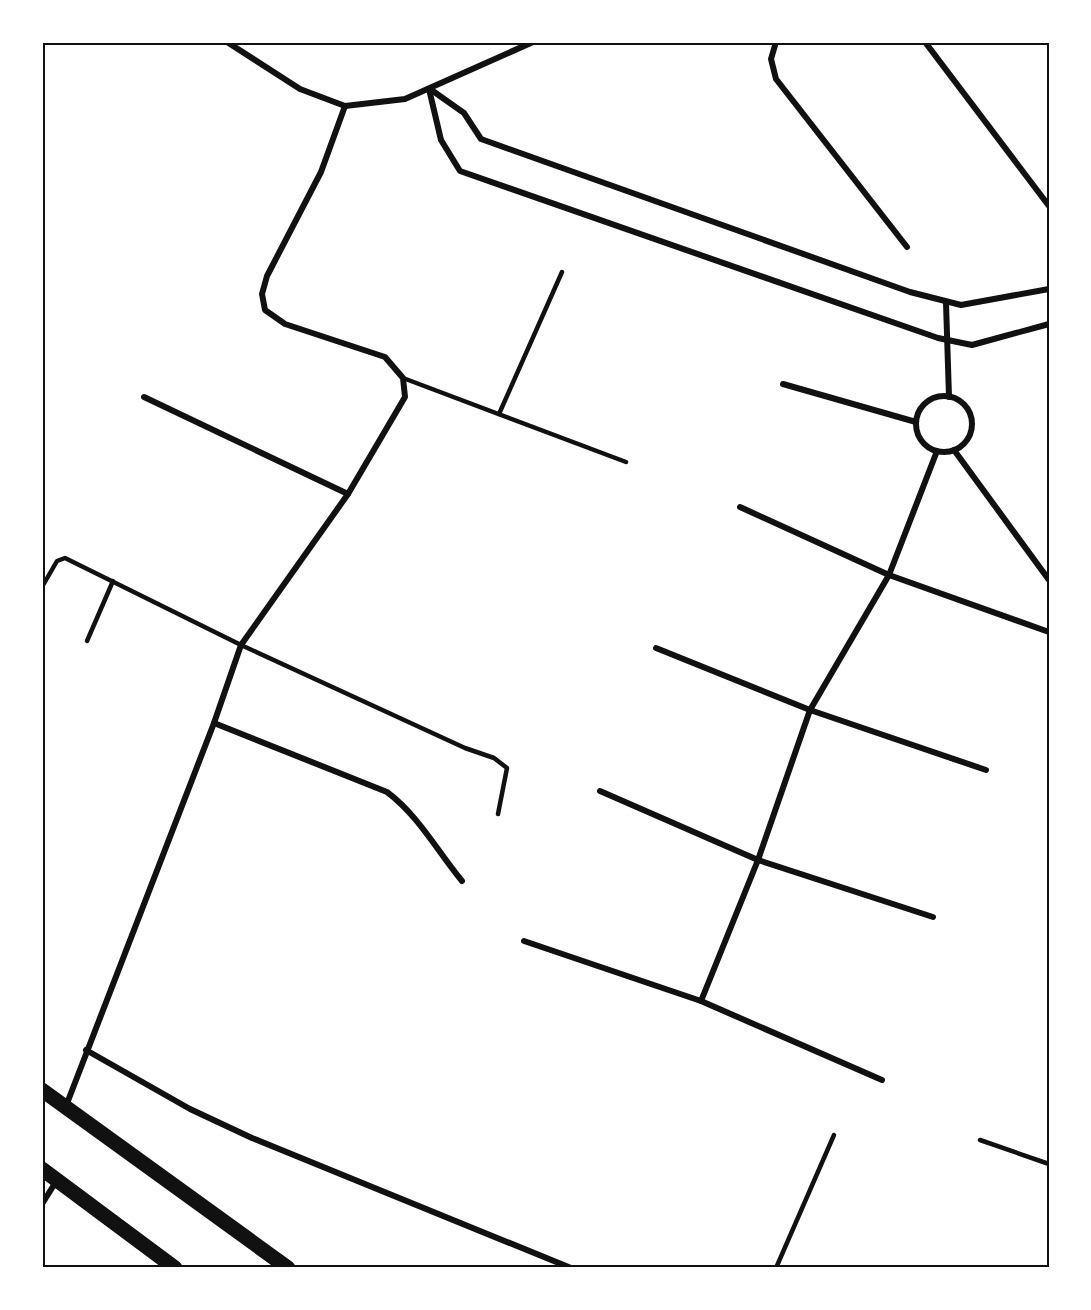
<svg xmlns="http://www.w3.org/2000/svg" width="1091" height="1310" font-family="Inter,sans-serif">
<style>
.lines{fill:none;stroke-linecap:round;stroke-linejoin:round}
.service{stroke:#111;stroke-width:4.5}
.minor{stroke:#111;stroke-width:6}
.primary{stroke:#111;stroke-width:15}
.neatline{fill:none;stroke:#111;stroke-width:2}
</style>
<rect width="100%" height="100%" fill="#fff"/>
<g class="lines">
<g class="service">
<path d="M403 378 626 462"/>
<path d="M499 414 562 272"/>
<path d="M42 587 57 561 65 558 241 645 465 748 494 758 507 768 498 814"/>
<path d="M87 641 113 581"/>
<path d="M980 1140 1049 1164"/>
<path d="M776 1268 834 1135"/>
</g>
<g class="minor">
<path d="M227 42 300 89 345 106 405 99 533 42"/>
<path d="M776 42 771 59 776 79 907 247"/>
<path d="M925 42 1049 206"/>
<path d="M429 89 441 140 460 171 938 338 972 345 1049 324"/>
<path d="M430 89 464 113 481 139 910 292 961 305 1049 289"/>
<path d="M946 303 949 397"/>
<path d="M783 384 916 422"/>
<circle cx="944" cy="424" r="28"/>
<path d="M144 397 348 494"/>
<path d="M954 450 1049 580"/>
<path d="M740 507 889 575 1049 632"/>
<path d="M656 648 810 710 986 770"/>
<path d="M214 723 387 792C418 815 438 852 462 881"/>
<path d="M600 791 758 860 933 917"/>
<path d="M524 941 701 1001 882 1080"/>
<path d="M701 1001 758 860 810 710 889 575 937 451"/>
<path d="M86 1050 190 1109 252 1138 571 1268"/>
<path d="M66 1106 214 723 241 645 348 494 405 397 403 378 385 357 285 324 265 310 262 294 267 276 321 172 345 106"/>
<path d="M42 1204 57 1180"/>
</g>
<g class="primary">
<path d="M42 1090 288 1268"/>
<path d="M42 1169 175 1268"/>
</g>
</g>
<rect width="1091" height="1310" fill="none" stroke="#ffffff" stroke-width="87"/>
<rect x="44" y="44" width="1004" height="1222" class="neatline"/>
</svg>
